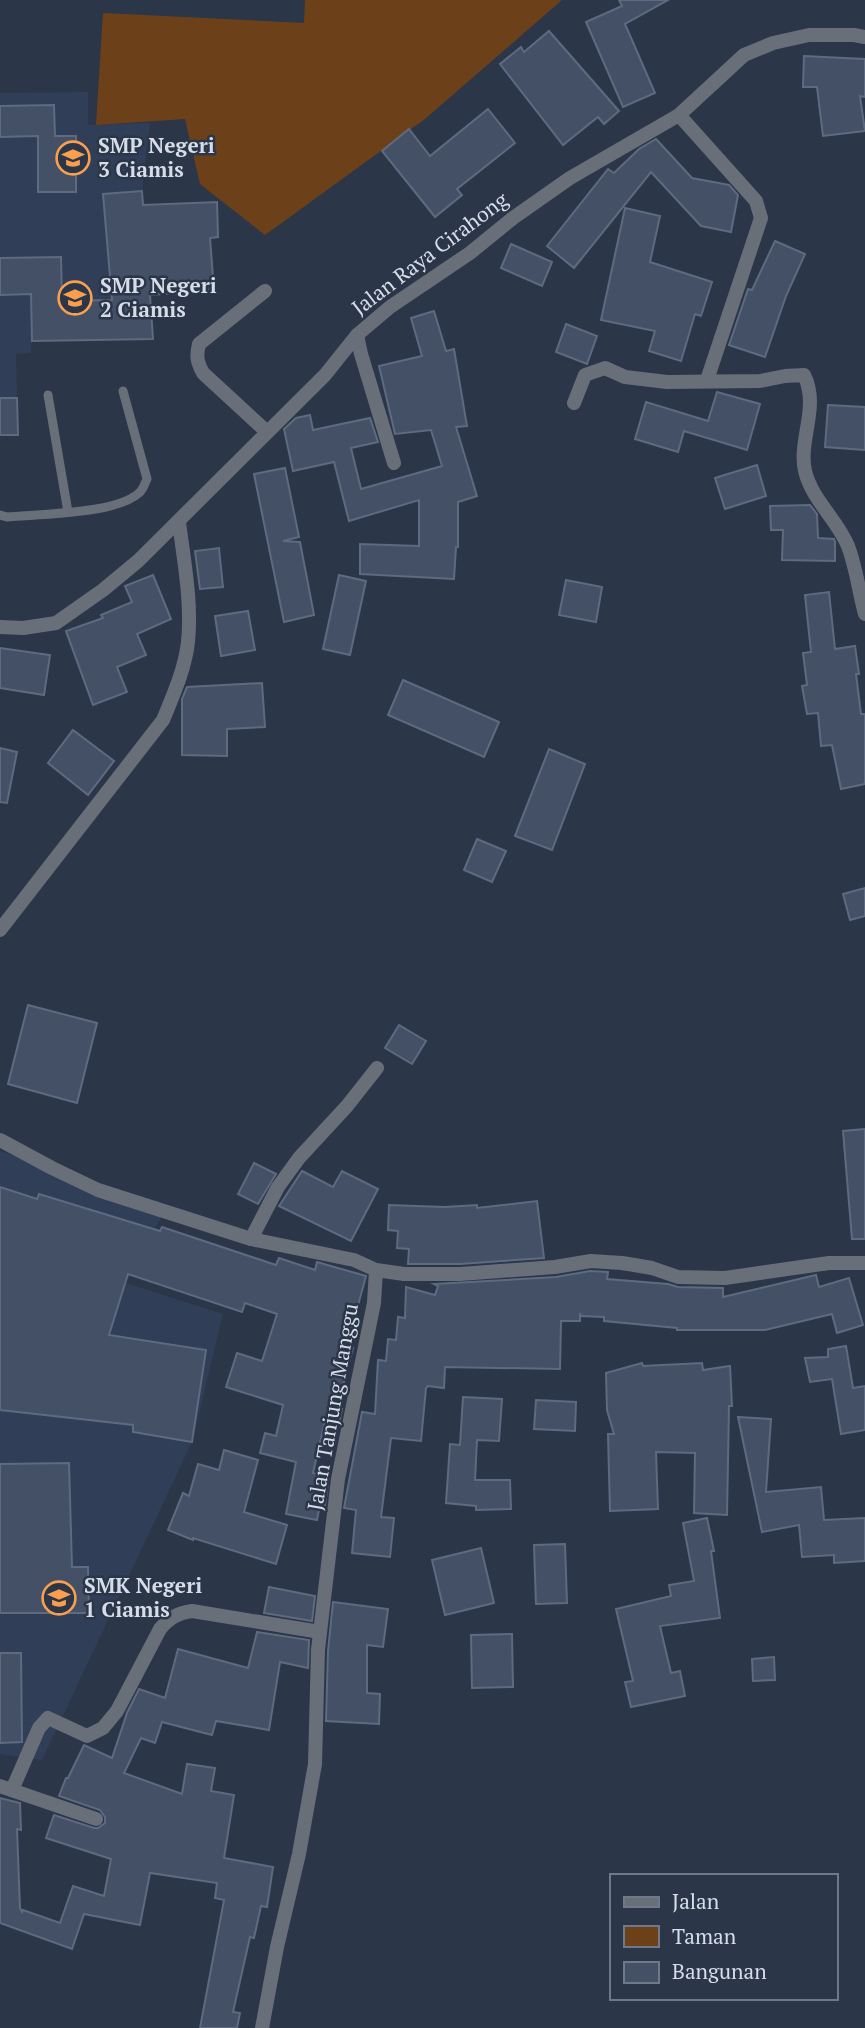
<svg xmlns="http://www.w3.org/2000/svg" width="865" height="2028" font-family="'PT Serif',serif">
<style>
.built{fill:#303e57}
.green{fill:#6c411a}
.building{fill:#445065;stroke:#5d6a80;stroke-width:2}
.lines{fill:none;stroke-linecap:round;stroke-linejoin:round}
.service{stroke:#696f79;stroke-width:9}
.minor{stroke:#696f79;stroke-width:14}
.tertiary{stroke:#696f79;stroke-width:14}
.labels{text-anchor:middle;stroke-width:5;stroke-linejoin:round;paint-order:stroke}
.poi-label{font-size:21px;font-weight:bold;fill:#d6dde9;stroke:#2b3649;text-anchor:start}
.street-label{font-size:21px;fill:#d6dde9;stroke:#2b3649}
</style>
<rect width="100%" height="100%" fill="#2b3649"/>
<g class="built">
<path d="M88 92V125L150 123 142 191 153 339 32 341 31 353 16 354 18 435H0V93Z"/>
<path d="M0 1151 166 1208 126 1283 223 1314 192 1442 42 1760 0 1754Z"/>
</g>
<path class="green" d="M305 0H562L425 119 265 235 200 184 185 119 96 125 103 13 304 23Z"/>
<g class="building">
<path d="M619 0H668L625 24 655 93 623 107 586 22 622 6Z"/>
<path d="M549 31 619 111 604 124 598 117 563 145 500 64 521 47 524 52Z"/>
<path d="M804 56 865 59V97L860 96 865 131 823 136 817 87H803Z"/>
<path d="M54 105 55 136H76V192H38V136L0 137V106Z"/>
<path d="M488 109 515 143 457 189 462 195 435 217 382 151 409 129 430 156Z"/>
<path d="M656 139 692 178 729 185 738 195 731 232 701 226 651 172 574 268 547 246 608 169 614 173 639 149Z"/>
<path d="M142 191 143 205 217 202 218 237 210 238 214 290 150 295 153 339 32 341 31 294 0 295V258L61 257 62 301 112 300 103 194Z"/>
<path d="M625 208 660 216 650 262 712 282 701 316 695 314 681 361 649 351 655 331 601 320Z"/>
<path d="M775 241 805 254 786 296 765 357 729 345 748 289 752 290Z"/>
<path d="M511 244 552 262 542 286 501 268Z"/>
<path d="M434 311 446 351 454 349 467 426 456 427 477 496 458 502V547H456L454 579 360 574V544L419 546V500L349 521 334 462 293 471 284 429 296 418 310 415 313 430 370 418 378 442 351 448 361 489 442 466 431 430 395 434 379 366 422 356 411 318Z"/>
<path d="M566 324 597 336 587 364 556 352Z"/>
<path d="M717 392 760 404 747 450 684 431 678 452 635 439 646 402 708 421Z"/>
<path d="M0 398H17L18 435H0Z"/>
<path d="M828 405 865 407V450L825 447Z"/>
<path d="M757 465 766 496 725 509 715 478Z"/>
<path d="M285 468 299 537 283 541 300 542 314 615 284 622 254 474Z"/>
<path d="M810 505 817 514 818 538 834 539 835 542V561L782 560 783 530H771L770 506Z"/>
<path d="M219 548 223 587 200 589 195 551Z"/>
<path d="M153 575 171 619 137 634 146 655 117 667 127 692 93 705 66 631 103 618 101 615 132 602 125 586Z"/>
<path d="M339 575 366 581 350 655 323 649Z"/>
<path d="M566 580 602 587 596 622 559 615Z"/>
<path d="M829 592 835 649 855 646 859 674H856L861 714H865V784L841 789 832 745 821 746 818 713 807 714 802 686 807 685 803 653 811 652 805 595Z"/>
<path d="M248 611 255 650 221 656 215 616Z"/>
<path d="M0 648 50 655 44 695 0 688Z"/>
<path d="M403 680 499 722 484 757 388 715Z"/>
<path d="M262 683 265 727 227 729V756L182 755V699L187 687Z"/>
<path d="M73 730 114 761 88 795 48 763Z"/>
<path d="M0 748 17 752 7 803 0 802Z"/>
<path d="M549 749 585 764 552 850 515 836Z"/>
<path d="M477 839 506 851 492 882 464 870Z"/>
<path d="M865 888V916L850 920 843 894Z"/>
<path d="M28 1005 97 1023 77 1103 8 1084Z"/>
<path d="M399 1025 426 1041 412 1064 385 1048Z"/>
<path d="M865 1129V1239H852L843 1131Z"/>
<path d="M254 1163 276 1174 258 1204 238 1194Z"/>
<path d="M302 1171 333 1187 342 1171 378 1189 351 1241 279 1206Z"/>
<path d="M0 1187 37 1199 39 1194 160 1231 162 1227 276 1265 279 1258 315 1270 317 1262 366 1276 347 1346 353 1348 337 1409H342L339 1425 325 1421 313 1473 329 1476 325 1505H320L317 1520 286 1514 296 1462 260 1453 265 1433 276 1436 283 1405 226 1387 237 1353 262 1361 277 1314 245 1303 242 1312 128 1274 109 1335 206 1350 192 1442 133 1432V1425L0 1410Z"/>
<path d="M537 1201 544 1258 460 1264H408L409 1249 397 1248 398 1231 388 1230 389 1205 445 1207 477 1205V1208Z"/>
<path d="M590 1271 608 1272 607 1279 668 1284 678 1287 723 1288V1297L816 1275 819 1287 849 1278 863 1325 837 1333 832 1314 765 1330H677V1328L604 1321V1317L581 1316 580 1313V1321H561L560 1369 445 1367 444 1388 428 1386 426 1388 421 1441 391 1438 381 1517 394 1518 390 1557 352 1553 356 1510 344 1508 362 1412 375 1414 378 1360 386 1361 388 1339 396 1340 398 1317 405 1318 406 1287 435 1295 438 1286 434 1284 556 1277Z"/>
<path d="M846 1346 853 1388 865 1386V1430L841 1434 832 1379 810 1382 805 1358 828 1357V1349Z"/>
<path d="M642 1363 643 1366 702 1363 703 1370 730 1366 732 1406H729L727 1515 694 1513 695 1453 656 1452 658 1509 610 1511 608 1434H614L607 1410 606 1373Z"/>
<path d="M463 1397 502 1399 499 1441 477 1440 475 1480H510L511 1509 476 1510V1506L446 1503 450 1444 460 1445Z"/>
<path d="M536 1400 576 1402 575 1431 534 1429Z"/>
<path d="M738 1417 771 1419 766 1492 821 1487 824 1520 865 1518V1561L834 1563V1555L802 1557 799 1525 762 1532Z"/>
<path d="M224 1450 258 1460 244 1512 287 1525 276 1564 193 1538V1540L168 1530 183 1493 189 1496 198 1464 219 1470Z"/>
<path d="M69 1463 72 1567H88L89 1613H0V1464Z"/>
<path d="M707 1518 714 1551H711L720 1618 660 1626 671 1673 680 1671 685 1696 631 1707 625 1682 633 1681 616 1609 671 1596 669 1585 694 1581 683 1523Z"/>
<path d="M565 1544 567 1603 536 1604 534 1545Z"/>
<path d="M481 1548 494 1603 445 1615 432 1560Z"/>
<path d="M269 1587 315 1596 312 1621 264 1613Z"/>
<path d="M333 1602 388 1609 383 1647 367 1645V1693L380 1694 379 1724 326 1721 328 1651Z"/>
<path d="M257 1632 309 1640 308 1668 280 1662 269 1730 216 1721 212 1735 162 1722 155 1743 141 1738 124 1773 182 1794 187 1764 215 1768 211 1791 234 1795 224 1858 273 1867 267 1907 261 1906 254 1938 250 1937 233 2012 240 2013 237 2028H200L224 1900 215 1898 217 1883 150 1873 140 1925 84 1914 72 1949 0 1923V1798L20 1803 21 1830 17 1829 20 1908 22 1912 23 1910 60 1923 73 1886 104 1896 111 1859 46 1838 54 1815 94 1828H98L105 1823V1817L100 1810 59 1796 66 1778H68L84 1745 112 1758 127 1713 139 1689 165 1698 178 1649 248 1668Z"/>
<path d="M512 1634 513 1687 472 1688 471 1635Z"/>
<path d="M0 1653H21L22 1742 0 1743Z"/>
<path d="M774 1657 775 1680 753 1681 752 1659Z"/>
</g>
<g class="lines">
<g class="service">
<path d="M48 395 68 512"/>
<path d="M0 515 7 517C39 514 116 514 139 493 143 490 145 483 147 479L123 391"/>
</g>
<g class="minor">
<path d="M679 115 756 201 761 218 707 380"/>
<path d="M265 291 199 344C196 356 197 362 203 373L267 432"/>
<path d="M357 335 361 354 394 463"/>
<path d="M574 403 585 375 605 368 625 377 667 382 760 381 785 376 804 375C820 407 798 440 805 471 812 500 837 519 848 546 856 567 859 592 865 614"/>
<path d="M0 930 163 720C173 696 185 669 188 642 192 602 184 562 179 522"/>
<path d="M0 1140 52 1168 98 1190 251 1239 354 1260 376 1270 374 1303 338 1479 318 1650 315 1764 299 1854 277 1947 262 2028"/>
<path d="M251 1239 278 1187 299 1158 347 1106 377 1068"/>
<path d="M376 1270 404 1274H460L555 1267 591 1261 622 1263 652 1268 678 1277 725 1278 829 1263H865"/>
<path d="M0 1786 96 1819"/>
<path d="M12 1790 39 1728 48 1718 87 1736 103 1728 117 1711 160 1629C169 1618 178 1613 192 1611L320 1632"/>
</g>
<path class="tertiary" d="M0 627 23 628 56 623 103 590 138 561 325 375 357 335 390 307 470 253 513 218 570 178 679 115 744 55 773 43 809 35H854L865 37"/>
</g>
<defs>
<symbol id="school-ring" viewBox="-11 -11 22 22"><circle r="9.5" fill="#2b3649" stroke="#fa9f4e" stroke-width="1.5"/><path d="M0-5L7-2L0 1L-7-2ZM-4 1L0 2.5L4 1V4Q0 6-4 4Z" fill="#fa9f4e"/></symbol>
</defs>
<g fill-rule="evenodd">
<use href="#school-ring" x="54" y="139" width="38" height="38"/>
<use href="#school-ring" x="56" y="279" width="38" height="38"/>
<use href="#school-ring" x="40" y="1579" width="38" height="38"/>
</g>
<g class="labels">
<g class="poi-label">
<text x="98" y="153">SMP Negeri<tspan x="98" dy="24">3 Ciamis</tspan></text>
<text x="100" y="293">SMP Negeri<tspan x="100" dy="24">2 Ciamis</tspan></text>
<text x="84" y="1593">SMK Negeri<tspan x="84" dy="24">1 Ciamis</tspan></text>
</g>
<g class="street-label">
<text transform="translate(430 254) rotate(-37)" y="7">Jalan Raya Cirahong</text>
<text transform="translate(333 1407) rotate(-80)" y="7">Jalan Tanjung Manggu</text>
</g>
</g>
<rect x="610" y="1874" width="228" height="126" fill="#2b3649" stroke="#6f7989" stroke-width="2"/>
<rect x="624" y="1897" width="35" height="10" fill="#696f79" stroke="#6f7989" stroke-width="2"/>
<text x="672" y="1909" font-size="21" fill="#d6dde9">Jalan</text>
<rect x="624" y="1926" width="35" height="21" fill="#6c411a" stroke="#6f7989" stroke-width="2"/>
<text x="672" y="1944" font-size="21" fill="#d6dde9">Taman</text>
<rect x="624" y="1962" width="35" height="21" fill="#445065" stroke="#6f7989" stroke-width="2"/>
<text x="672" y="1979" font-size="21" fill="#d6dde9">Bangunan</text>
</svg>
